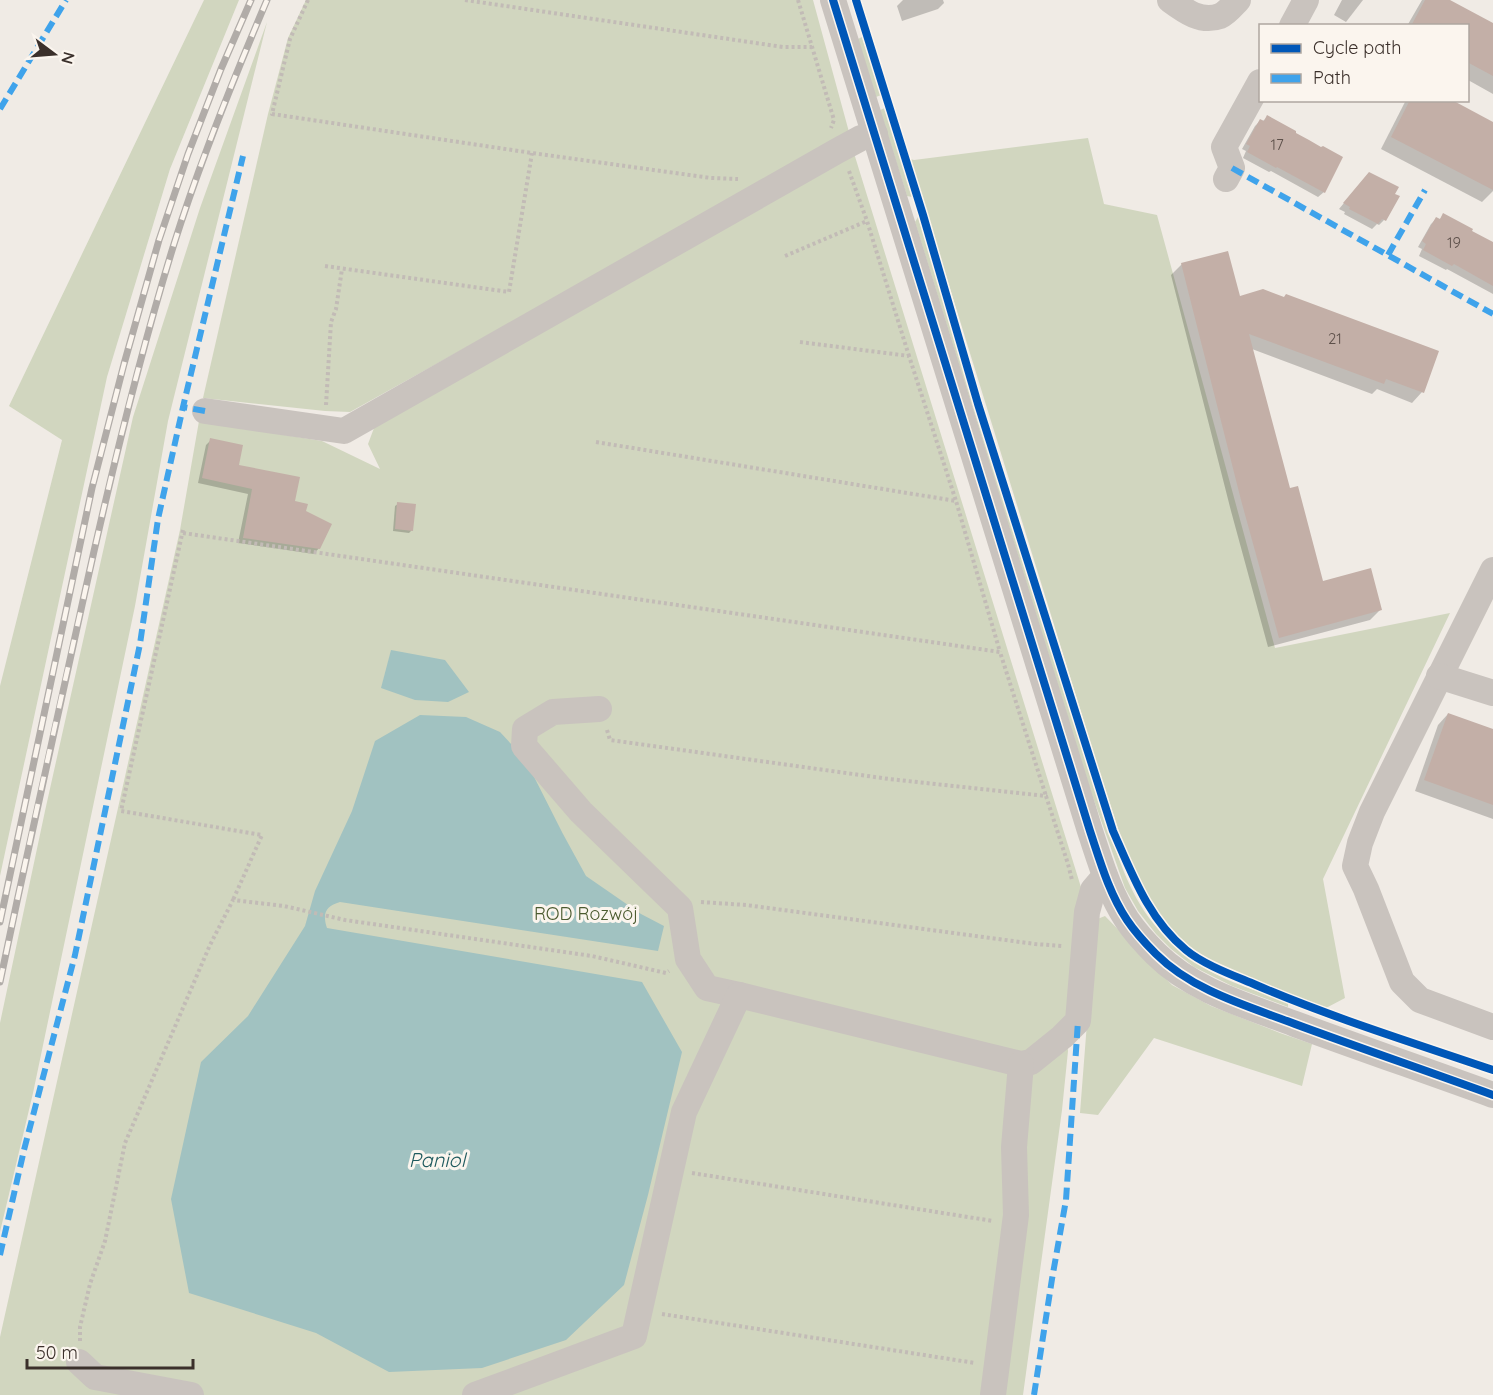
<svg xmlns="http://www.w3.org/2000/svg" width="1493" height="1395" font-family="Quicksand,sans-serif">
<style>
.green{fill:#d1d6bf}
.water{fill:#a1c2c1}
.shadow{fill:#0003}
.building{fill:#c3afa7}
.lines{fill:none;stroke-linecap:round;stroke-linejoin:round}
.path{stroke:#c2bbb6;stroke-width:4;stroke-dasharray:3 3;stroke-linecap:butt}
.minor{stroke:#c9c3be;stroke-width:26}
.rail-casing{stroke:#b1aca8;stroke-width:7}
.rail{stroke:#fbf5ee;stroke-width:4.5;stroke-dasharray:14;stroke-linecap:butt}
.quiet{stroke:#3fa3eb;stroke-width:6;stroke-dasharray:12 6;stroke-linecap:butt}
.cycleway-casing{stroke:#fbf5ee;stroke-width:11}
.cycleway{stroke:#0057b8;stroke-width:8}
.labels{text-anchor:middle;stroke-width:6;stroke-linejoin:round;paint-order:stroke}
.number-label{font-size:15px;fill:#5d504a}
.park-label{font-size:18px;fill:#4a5a2e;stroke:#fbf5ee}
.water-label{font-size:20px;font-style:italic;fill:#1f5a5e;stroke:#fbf5ee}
</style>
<rect width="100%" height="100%" fill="#f0ebe5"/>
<g class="green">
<path d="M204 0H239L170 169 107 377 0 876V686L62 440 9 406Z"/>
<path d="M306 0H813L849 132 834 143 350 412 325 411 203 398 268 114 288 38Z"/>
<path d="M267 22 168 421 135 606 33 1093 0 1232V1023L45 811 133 417 200 208Z"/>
<path d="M862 37 881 95 876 97 858 39Z"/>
<path d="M885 108 912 197 907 196 880 110Z"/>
<path d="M1088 138 1104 204 1157 215 1275 648 1450 613 1323 879 1345 998 1326 1008C1266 985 1205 970 1161 920 1136 890 1126 853 1114 816 1099 772 1086 728 1072 683 1018 508 964 334 910 159L914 160Z"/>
<path d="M853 150 1084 897 1067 1043 1068 1051 1062 1110 1023 1395H0V1337L180 530 199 421 322 441 380 469 368 444 377 420Z"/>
<path d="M918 217C970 383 1020 550 1073 716 1084 750 1094 783 1105 816 1117 854 1128 892 1153 923 1168 942 1188 958 1208 970 1232 984 1262 992 1288 1002V1007L1232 986 1194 967 1171 949 1156 934 1138 911 1125 888 1091 792 915 222Z"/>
<path d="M1105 916 1172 985 1211 1006 1280 1033 1312 1044 1302 1086 1154 1038 1098 1115 1080 1113 1095 920Z"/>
</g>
<g class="water">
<path d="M391 650 445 660 469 692 448 702 415 700 381 688Z"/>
<path d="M420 715 466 717 500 732 525 759 563 834 586 876 641 914 664 926 658 951 340 902C326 906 322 913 327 928L642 982 682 1052 648 1195 624 1285 566 1340 482 1368 389 1372 316 1333 189 1293 171 1199 201 1062 248 1016 305 926 315 891 352 811 375 741Z"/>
</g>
<g class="shadow">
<path d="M903 0H943L944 3 938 9 902 21 897 6Z"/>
<path d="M1342 0H1363L1346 22 1334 15Z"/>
<path d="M1422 0H1447L1493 25V94L1468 80V26H1407Z"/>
<path d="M1406 100H1449L1493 124V191L1482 202 1381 149Z"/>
<path d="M1267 117 1324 192 1318 197 1271 171 1269 172 1243 158 1246 151 1242 149 1255 126 1260 121 1262 122Z"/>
<path d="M1364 179 1384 220 1379 225 1377 224 1372 229 1344 214 1345 212 1339 209Z"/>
<path d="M1444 215 1493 244V294L1447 269 1446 270 1419 256 1422 249 1418 247 1431 224 1436 219 1439 220Z"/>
<path d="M1182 264 1238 298 1422 392 1412 403 1377 389 1372 394 1252 349 1288 490 1322 583 1380 610 1370 620 1268 647 1231 511 1171 275Z"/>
<path d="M211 440 238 466 293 502 304 512 319 548 314 554 238 543 248 494 198 483 206 445Z"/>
<path d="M398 504 412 530 409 533 393 531 395 506Z"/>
<path d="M1448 714 1493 730V819L1415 791 1438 725Z"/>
</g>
<g class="building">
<path d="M1425 0H1450L1493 23V76L1467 62V26H1411Z"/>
<path d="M1410 100H1452L1493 122V190L1391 137Z"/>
<path d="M1267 115 1296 131V133L1309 140 1321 147 1323 146 1343 157 1325 193 1277 167 1276 168 1247 152 1250 146 1246 144 1260 119 1264 121Z"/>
<path d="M1369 172 1399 187 1395 194 1400 196 1386 221 1382 219 1378 224 1349 209 1350 207 1343 203Z"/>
<path d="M1443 213 1473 229 1472 231 1493 242V286L1454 264 1452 266 1423 250 1426 244 1422 241 1436 217 1440 219Z"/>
<path d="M1228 251 1240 296 1263 289 1284 297 1286 294 1439 351 1424 393 1386 379 1384 384 1249 334 1290 488 1298 486 1323 581 1371 568 1382 610 1279 638 1241 500 1181 263Z"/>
<path d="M210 438 243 445 239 465 300 477 295 501 308 504 306 511 332 524 320 549 243 538 252 489 202 478Z"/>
<path d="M397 502 416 504 413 531 395 529Z"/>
<path d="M1448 713 1493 729V805L1424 780Z"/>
</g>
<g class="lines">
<g class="path">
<path d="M308 0 290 39 272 114 532 153 711 178 738 179"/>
<path d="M465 0 783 47H812"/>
<path d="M798 0 834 120 831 128"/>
<path d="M849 171 867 221"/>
<path d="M785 256 867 221 909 356"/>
<path d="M325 266 509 292 532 153"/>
<path d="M800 342 909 356 956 501"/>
<path d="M326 405 331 322 336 309 342 269"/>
<path d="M596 442 956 501 1000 652"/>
<path d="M183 530 121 811 262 835 233 900"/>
<path d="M183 533 1000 652 1046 796"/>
<path d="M607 730 610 740 889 779 1046 796 1068 864 1072 880"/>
<path d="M701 902 746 905 1035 944 1062 946"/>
<path d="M692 1173 993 1221"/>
<path d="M662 1314 975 1363"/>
<path d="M80 1341V1327L90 1284 105 1241 125 1143 210 945 233 900 284 906 345 920 592 956 666 973 669 971"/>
</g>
<g class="minor">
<path d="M833 0 1090 831C1100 861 1109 893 1127 920 1135 932 1146 944 1156 954 1193 991 1248 1006 1295 1024 1360 1048 1427 1071 1493 1095"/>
<path d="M1170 0C1185 11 1201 23 1220 16 1227 13 1233 5 1238 0"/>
<path d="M1292 26 1306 0"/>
<path d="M1226 179 1232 168 1224 147 1260 82"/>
<path d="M205 411 344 431 837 151 861 138 875 134"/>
<path d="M1493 570 1372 812 1360 843 1355 866 1366 889 1402 982 1420 1000 1493 1027"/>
<path d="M1439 676 1493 693"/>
<path d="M599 709 553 712 525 729 524 746 581 812 680 908 688 959 707 988 739 995"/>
<path d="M79 1362 95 1377 191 1395"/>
<path d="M475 1395 634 1336 684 1112 739 995 1021 1064 1031 1062 1062 1037 1078 1021 1087 912 1093 890 1105 876"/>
<path d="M993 1395 1016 1215 1014 1147 1021 1064"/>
</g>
<defs>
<g id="rail">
<path d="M0 922 92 488 124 364 159 240 188 154 221 69 251 0"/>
<path d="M0 982C27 853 55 724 84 596 110 478 138 360 174 244 200 161 233 80 267 0"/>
</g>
</defs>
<use href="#rail" class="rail-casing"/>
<use href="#rail" class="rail"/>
<g class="quiet">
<path d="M0 109 66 0"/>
<path d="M1232 168 1493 314"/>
<path d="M1388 255 1425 190"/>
<path d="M205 411 183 407 243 156"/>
<path d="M0 1255 24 1150 75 955 140 644 158 519 183 407"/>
<path d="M1034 1395 1052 1279 1066 1200 1078 1021"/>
</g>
<defs>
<g id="cycleway">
<path d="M833 0 1090 831C1100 861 1109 893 1127 920 1135 932 1146 944 1156 954 1193 991 1248 1006 1295 1024 1360 1048 1427 1071 1493 1095"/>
<path d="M856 0 923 215 978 404 1113 831C1132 874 1149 920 1186 950 1204 965 1235 976 1256 985 1333 1018 1414 1043 1493 1070"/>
</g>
</defs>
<use href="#cycleway" class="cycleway-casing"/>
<use href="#cycleway" class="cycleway"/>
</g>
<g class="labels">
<g class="number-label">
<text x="1277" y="150">17</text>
<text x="1454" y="248">19</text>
<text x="1335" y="344">21</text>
</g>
<g class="park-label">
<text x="586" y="920">ROD Rozwój</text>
</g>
<g class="water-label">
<text x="437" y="1167">Paniol</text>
</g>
</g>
<rect x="1259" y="24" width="210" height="78" fill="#fbf5ee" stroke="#aea6a0" stroke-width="1.5"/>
<rect x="1271" y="44" width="30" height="9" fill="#0057b8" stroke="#aea6a0" stroke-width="1.5"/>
<text x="1313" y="54" font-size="18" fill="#3b302b">Cycle path</text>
<rect x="1271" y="74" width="30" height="9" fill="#3fa3eb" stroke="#aea6a0" stroke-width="1.5"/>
<text x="1313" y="84" font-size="18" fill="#3b302b">Path</text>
<g transform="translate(54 54) rotate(106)" stroke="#fbf5ee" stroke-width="4.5" paint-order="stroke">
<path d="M0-4.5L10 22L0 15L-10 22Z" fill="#3b302b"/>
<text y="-9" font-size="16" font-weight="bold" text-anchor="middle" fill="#3b302b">N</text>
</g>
<path d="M27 1359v9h166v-9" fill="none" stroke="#3b302b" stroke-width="3"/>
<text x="36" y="1359" font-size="18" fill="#3b302b" stroke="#fbf5ee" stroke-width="4.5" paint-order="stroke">50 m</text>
</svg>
